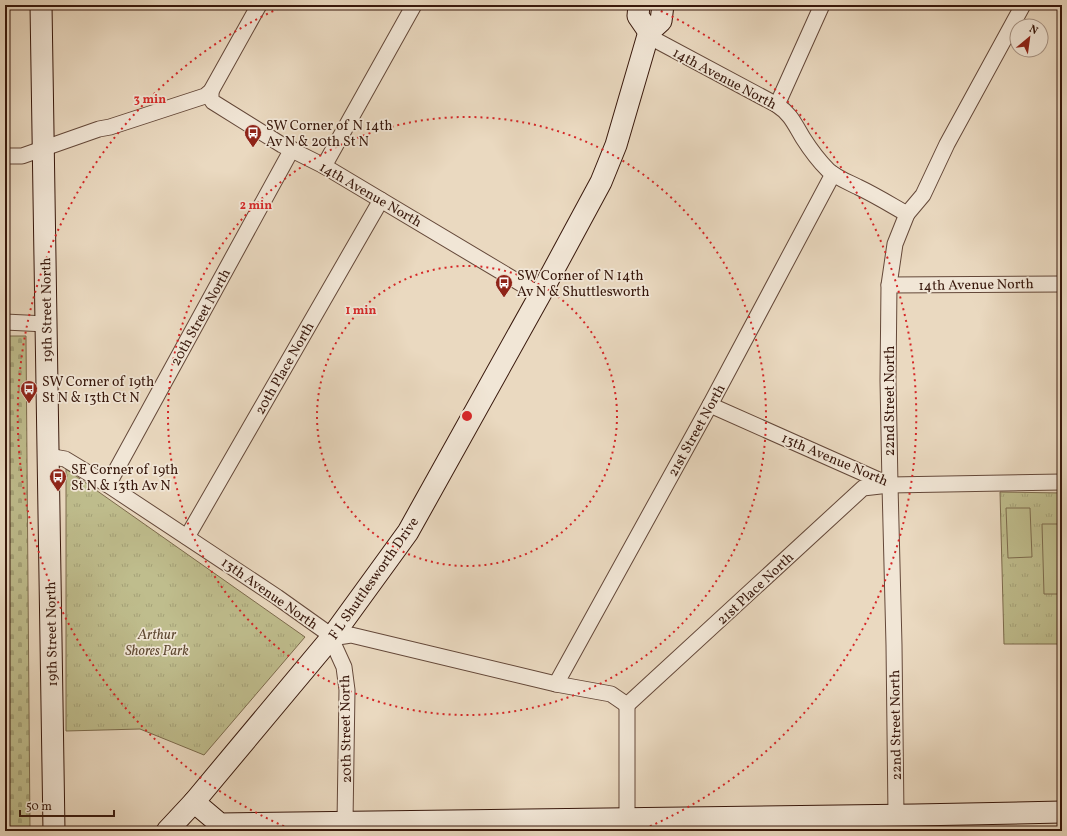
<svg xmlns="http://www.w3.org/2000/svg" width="1067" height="836" font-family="Vollkorn,serif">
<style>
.cemetery{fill:url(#cemetery-stones);stroke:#7c6a4c}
.park{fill:url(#park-tufts);stroke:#7c6a4c}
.pitch{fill:#bfbd8d;stroke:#7c6a4c}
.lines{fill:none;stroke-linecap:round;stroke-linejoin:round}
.street-casing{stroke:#644839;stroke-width:17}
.secondary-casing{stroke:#38180c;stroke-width:23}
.street{stroke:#f1e6d6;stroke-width:15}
.secondary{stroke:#f1e6d6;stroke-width:21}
.ring{fill:none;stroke:#d62828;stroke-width:2;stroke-dasharray:2 4}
.labels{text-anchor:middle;stroke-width:3.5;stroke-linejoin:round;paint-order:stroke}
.street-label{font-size:14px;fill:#38180c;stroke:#f1e6d6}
.poi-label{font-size:14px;fill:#38180c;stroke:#f1e6d6;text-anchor:start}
.park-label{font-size:14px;font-style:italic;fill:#604a33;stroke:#f1e6d6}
.centre{fill:#d62828;stroke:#f1e6d6;stroke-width:2}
.ring-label{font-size:12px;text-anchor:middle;font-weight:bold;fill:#d62828;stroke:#f1e6d6;stroke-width:3.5;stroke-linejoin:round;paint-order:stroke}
</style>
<defs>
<pattern id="cemetery-stones" width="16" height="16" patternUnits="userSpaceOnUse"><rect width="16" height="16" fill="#bfbd8d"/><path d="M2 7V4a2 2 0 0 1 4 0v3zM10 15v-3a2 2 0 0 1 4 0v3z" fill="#a5a278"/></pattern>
<pattern id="park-tufts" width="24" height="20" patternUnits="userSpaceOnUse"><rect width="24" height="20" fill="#bfbd8d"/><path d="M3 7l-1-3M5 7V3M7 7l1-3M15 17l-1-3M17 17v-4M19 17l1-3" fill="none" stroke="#a5a278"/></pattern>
</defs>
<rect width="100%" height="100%" fill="#ead9c0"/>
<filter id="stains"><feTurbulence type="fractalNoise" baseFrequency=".005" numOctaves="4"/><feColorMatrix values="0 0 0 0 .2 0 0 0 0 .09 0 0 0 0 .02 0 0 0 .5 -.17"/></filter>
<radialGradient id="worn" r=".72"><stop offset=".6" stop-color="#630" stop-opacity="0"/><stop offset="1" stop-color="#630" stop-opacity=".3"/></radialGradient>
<path class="cemetery" d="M5 336H26L30 831H5Z"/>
<g class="park">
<path d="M66 469 305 637 204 755 140 729 66 731Z"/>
<path d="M1000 492 1062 493V644H1004Z"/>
</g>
<g class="pitch">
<path d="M1006 508H1030L1032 557 1008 558Z"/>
<path d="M1042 524H1062V594H1044Z"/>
</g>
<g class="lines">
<defs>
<g id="street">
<path d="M648 36 777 105C791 114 795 125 803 138 810 149 819 161 828 170 837 178 848 182 858 187 875 195 891 205 907 214"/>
<path d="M211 91V99L213 102 282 145 324 166 540 295"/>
<path d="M777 105 822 5"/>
<path d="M5 156H22L99 129 110 127 205 96 211 91 259 5"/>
<path d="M324 166 414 5"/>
<path d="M889 285 1062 284"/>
<path d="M5 322 46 324"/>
<path d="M710 405 890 485 1062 482"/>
<path d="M48 456 65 459 108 485 277 597 329 634 344 667 347 690 345 822"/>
<path d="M108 485 292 149"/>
<path d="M187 537 381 200"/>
<path d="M331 638 351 635 556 684 611 694 627 705"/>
<path d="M556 684 710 405 833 174"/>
<path d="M627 705 863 488 889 485"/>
<path d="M627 705V831"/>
<path d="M896 815 894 645 890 485 888 380 889 285 895 244 907 214 923 195 947 144 1023 5"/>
</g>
<g id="secondary">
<path d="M41 5 54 831"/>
<path d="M639 5 638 16 649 32"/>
<path d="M194 802 220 824 915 815 1062 812"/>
<path d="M167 831 194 802 331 638 408 532 540 295 601 182 616 145 649 32 661 21 663 5"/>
</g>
</defs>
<use href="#street" class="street-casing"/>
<use href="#secondary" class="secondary-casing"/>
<use href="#street" class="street"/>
<use href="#secondary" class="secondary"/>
</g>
<g class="ring">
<circle cx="467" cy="416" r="150"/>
<circle cx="467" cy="416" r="299"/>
<path d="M295 831A449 449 0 0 1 284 6M650 6A449 449 0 0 1 639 831"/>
</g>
<defs>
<symbol id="bus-pin" viewBox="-11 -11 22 30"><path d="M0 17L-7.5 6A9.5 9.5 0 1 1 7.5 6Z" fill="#8f2418" stroke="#f1e6d6"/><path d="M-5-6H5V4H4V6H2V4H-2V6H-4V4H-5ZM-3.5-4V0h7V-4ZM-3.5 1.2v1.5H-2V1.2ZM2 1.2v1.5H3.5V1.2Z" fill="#fff"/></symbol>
</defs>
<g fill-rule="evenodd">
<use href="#bus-pin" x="243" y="123" width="20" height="27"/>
<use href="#bus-pin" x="494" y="273" width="20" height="27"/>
<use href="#bus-pin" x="19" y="379" width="20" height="27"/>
<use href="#bus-pin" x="48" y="467" width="20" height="27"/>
</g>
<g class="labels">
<g class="street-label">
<text transform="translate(725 78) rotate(28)" y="5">14th Avenue North</text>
<text transform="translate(371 194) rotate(30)" y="5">14th Avenue North</text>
<text transform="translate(976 284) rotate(-1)" y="5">14th Avenue North</text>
<text transform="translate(46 310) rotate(-91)" y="5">19th Street North</text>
<text transform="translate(200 317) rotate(-61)" y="5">20th Street North</text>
<text transform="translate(284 368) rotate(-60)" y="5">20th Place North</text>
<text transform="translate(889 401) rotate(-90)" y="5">22nd Street North</text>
<text transform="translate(696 430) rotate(-61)" y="5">21st Street North</text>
<text transform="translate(835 459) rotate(23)" y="5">13th Avenue North</text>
<text transform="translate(373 578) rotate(-55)" y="5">F L Shuttlesworth Drive</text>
<text transform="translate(755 588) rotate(-43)" y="5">21st Place North</text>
<text transform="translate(270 593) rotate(35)" y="5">13th Avenue North</text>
<text transform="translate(51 634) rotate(-91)" y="5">19th Street North</text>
<text transform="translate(895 725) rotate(-91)" y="5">22nd Street North</text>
<text transform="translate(345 729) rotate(-91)" y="5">20th Street North</text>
</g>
<g class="poi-label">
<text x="266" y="130">SW Corner of N 14th<tspan x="266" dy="16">Av N &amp; 20th St N</tspan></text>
<text x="517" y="280">SW Corner of N 14th<tspan x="517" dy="16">Av N &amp; Shuttlesworth</tspan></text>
<text x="42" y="386">SW Corner of 19th<tspan x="42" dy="16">St N &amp; 13th Ct N</tspan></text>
<text x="71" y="474">SE Corner of 19th<tspan x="71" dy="16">St N &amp; 13th Av N</tspan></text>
</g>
<g class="park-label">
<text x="157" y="639">Arthur<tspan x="157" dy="16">Shores Park</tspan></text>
</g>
</g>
<circle cx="467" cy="416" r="6" class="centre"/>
<g class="ring-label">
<text x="150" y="103">3 min</text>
<text x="256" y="209">2 min</text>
<text x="361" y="314">1 min</text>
</g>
<rect width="1067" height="836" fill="none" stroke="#ead9c0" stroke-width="20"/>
<rect x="6" y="6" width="1055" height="824" fill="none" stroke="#38180c" stroke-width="2"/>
<rect x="10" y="10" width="1047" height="816" fill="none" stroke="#38180c"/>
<g transform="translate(1029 38) rotate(29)"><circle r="19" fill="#f1e6d6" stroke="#a79485"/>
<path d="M0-3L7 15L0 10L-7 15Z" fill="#8f2418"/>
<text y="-6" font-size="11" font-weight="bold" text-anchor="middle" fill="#38180c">N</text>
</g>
<path d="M20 810v6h94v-6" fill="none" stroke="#38180c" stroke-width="2"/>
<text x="26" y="810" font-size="12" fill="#38180c" stroke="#f1e6d6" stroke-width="3" paint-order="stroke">50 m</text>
<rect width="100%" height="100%" filter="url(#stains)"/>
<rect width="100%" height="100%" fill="url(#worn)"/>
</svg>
